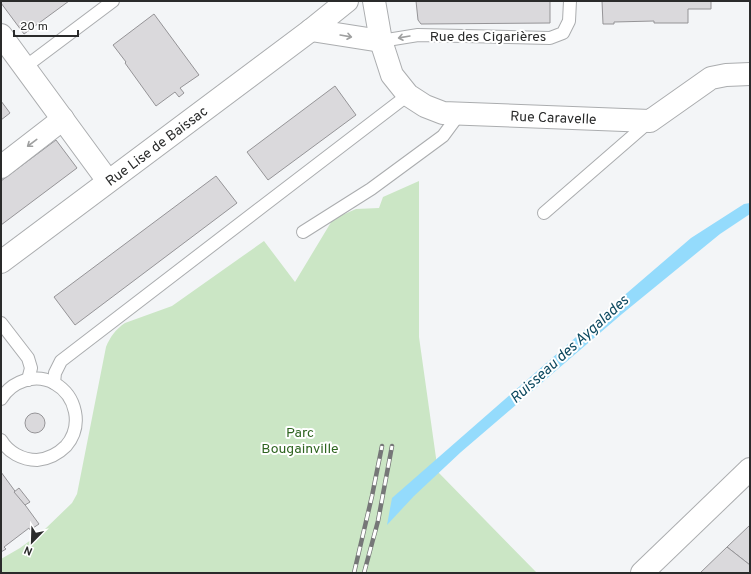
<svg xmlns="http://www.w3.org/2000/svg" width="751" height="574" font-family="Overpass,sans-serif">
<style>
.green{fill:#cbe6c5}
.water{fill:#94dbfc}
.building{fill:#dad9dc;stroke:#959497}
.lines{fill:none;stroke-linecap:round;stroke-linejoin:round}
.lane-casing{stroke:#abadaf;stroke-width:14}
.street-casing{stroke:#abadaf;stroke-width:24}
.lane{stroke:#fff;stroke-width:12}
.street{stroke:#fff;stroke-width:22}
.rail-casing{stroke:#767778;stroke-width:4.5}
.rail{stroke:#fff;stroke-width:3;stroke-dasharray:9;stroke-linecap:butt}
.oneway{stroke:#9fa0a0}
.labels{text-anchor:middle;stroke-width:4;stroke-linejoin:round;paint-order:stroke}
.street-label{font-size:14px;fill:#2a2b2b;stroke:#fff}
.park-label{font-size:14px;fill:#2f6521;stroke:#fff}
.water-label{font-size:15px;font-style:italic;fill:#0e4a60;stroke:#fff}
</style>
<rect width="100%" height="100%" fill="#f3f5f7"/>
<path class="green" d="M419 181V337L438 472 537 573H1V559L20 548 43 531 72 503 77 494 106 347C110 337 116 329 125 323L172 306 264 241 295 282 333 219 356 209 379 208 383 197Z"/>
<path class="water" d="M750 203V214L720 234 622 314 461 452 414 496 387 525 392 498 599 317 691 238 744 204Z"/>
<g class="building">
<path d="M1 1H69L24 34 1 3Z"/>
<path d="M416 1H550V23L421 24 418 20Z"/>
<path d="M602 1H711V9H688V23H654V21L614 22V24H603Z"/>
<path d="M154 14 199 75 180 88 184 93 179 97 175 92 156 106 125 63 126 62 113 45Z"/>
<path d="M335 86 356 115 268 180 247 152Z"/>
<path d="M1 101 10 113 1 120Z"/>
<path d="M56 140 77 168 1 225V181Z"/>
<path d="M216 176 237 203 75 325 54 297Z"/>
<circle cx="35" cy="423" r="10"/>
<path d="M1 472 39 524 30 530 29 528 4 547 6 549 1 552Z"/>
<path d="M19 488 30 502 25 505 14 492Z"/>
<path d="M750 525V565L727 547Z"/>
<path d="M727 547 750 565V573H700Z"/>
</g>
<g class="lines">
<defs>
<g id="lane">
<path d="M381 41 418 35 550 38 563 33 569 21 570 1"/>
<path d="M25 67 113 1"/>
<path d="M544 213 650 121"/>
<path d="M303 232 371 189 443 136 460 113"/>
<path d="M1 323 28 358 31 368 28 380"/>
<path d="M54 383 55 373 61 361 263 206 408 95"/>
<path d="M1 399C12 381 35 373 54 383 77 396 83 426 66 446 58 454 48 459 37 460 22 460 8 452 1 440"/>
</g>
<g id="street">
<path id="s1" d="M374 1 381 41 392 75 408 95 425 106 443 113 650 121 711 78 726 75 750 74"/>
<path d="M311 30 381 41"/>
<path d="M1 35 108 181"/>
<path d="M1 167 63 119"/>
<path id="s2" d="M1 262 311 30 347 1"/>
<path d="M642 573 750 469"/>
</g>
</defs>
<use href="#lane" class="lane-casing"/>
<use href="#street" class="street-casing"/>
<use href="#lane" class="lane"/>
<use href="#street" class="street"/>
<defs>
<g id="rail">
<path d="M354 573 372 496 382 446"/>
<path d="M364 573 378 521 392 446"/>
</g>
</defs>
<use href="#rail" class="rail-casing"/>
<use href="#rail" class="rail"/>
</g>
<defs><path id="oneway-shaft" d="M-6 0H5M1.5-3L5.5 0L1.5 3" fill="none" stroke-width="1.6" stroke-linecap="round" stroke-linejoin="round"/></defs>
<g class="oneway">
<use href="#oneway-shaft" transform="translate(346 36) rotate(10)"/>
<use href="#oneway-shaft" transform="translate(404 37) rotate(170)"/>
<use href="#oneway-shaft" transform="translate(32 143) rotate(143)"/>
</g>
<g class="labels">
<g class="street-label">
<text x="488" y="41">Rue des Cigarières</text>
<text dy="5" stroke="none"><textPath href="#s1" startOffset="252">Rue Caravelle</textPath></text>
<text dy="5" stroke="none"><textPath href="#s2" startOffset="194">Rue Lise de Baissac</textPath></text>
</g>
<g class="park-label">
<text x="300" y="437">Parc<tspan x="300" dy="16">Bougainville</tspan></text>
</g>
<g class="water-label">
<text transform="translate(569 349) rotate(-42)" y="5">Ruisseau des Aygalades</text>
</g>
</g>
<rect width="751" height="574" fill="none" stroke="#2a2b2b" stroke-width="4"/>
<g transform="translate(32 542) rotate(203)" stroke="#ffffff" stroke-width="3" paint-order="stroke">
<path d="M0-3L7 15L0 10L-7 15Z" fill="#2a2b2b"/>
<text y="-6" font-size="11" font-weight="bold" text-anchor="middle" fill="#2a2b2b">N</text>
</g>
<path d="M14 30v6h64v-6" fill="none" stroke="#2a2b2b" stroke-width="2"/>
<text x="20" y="30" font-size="12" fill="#2a2b2b" stroke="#ffffff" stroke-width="3" paint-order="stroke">20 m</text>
</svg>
